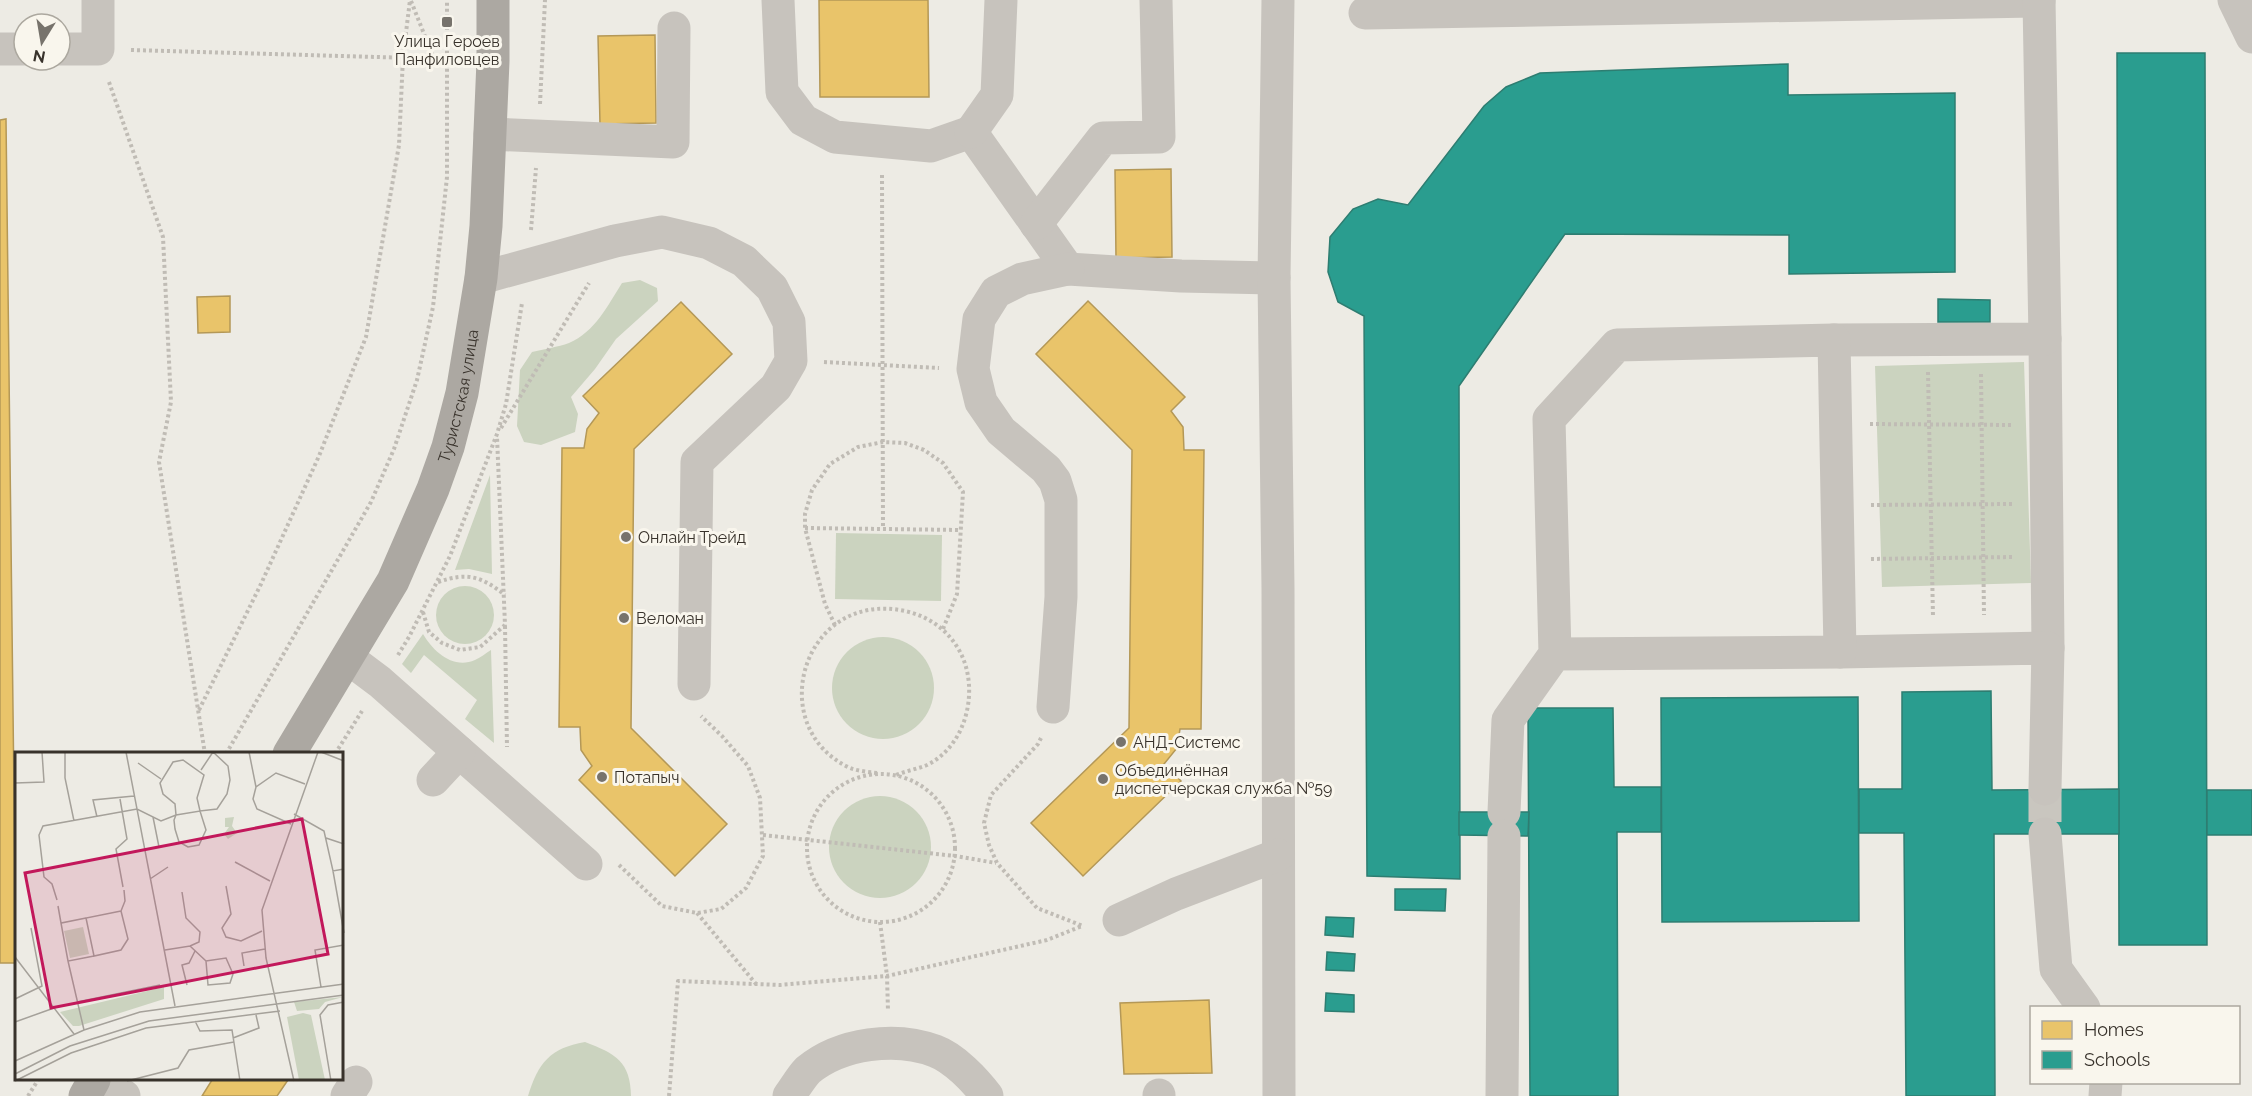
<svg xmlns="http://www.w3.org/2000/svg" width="2252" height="1096" font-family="Raleway,sans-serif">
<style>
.green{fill:#cbd3bf}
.homes{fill:#e9c46a;stroke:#b49857;stroke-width:1.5}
.schools{fill:#2a9d8f;stroke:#2e7d71;stroke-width:1.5}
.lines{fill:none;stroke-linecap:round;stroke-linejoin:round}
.minor-tunnel{stroke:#c9c6bf;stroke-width:33;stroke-dasharray:33 16;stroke-linecap:butt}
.path{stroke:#c0bcb5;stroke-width:4;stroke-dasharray:3 3;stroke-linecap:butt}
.minor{stroke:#c7c3bd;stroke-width:33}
.major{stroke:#aca8a2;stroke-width:33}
.poi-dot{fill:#77736c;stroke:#f9f6ed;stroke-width:2}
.labels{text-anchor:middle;stroke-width:6;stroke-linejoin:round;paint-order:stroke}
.poi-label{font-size:16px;fill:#38322b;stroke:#f9f6ed;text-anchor:start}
.street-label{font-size:16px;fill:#38322b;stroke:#f9f6ed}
.inset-road{fill:none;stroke:#a5a19a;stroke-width:1.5}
.view{fill:#c2185b;fill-opacity:0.15;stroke:#c2185b;stroke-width:3}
.inset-edge{fill:none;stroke:#38322b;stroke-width:3}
</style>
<rect width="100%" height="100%" fill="#edebe4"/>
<g class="green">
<path d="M640 280 657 288 658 301 616 339 595 369 571 397 578 414 575 432 541 445 524 442 517 426 520 370 532 352C544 349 558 347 569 343 595 332 608 305 622 283Z"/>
<path d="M2024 362 2031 583 1882 587 1875 366Z"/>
<path d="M490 475 492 574 469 569 455 570Z"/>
<path d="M836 533 942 535 941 601 835 599Z"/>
<circle cx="465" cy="615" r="29"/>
<path d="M423 634C433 651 453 670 475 660 480 658 486 653 491 650L494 743 465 719 477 700 424 655 411 673 402 664Z"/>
<circle cx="883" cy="688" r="51"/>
<circle cx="880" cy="847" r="51"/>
<path d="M585 1042C616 1054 630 1061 631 1096H528C538 1063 550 1048 585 1042Z"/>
</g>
<g class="homes">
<path d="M819 0H928L929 97H820Z"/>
<path d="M655 35 656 123 600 124 598 36Z"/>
<path d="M6 119 16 963H0V120Z"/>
<path d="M1171 169 1172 257 1116 258 1115 170Z"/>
<path d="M230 296V332L198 333 197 297Z"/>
<path d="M1088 301 1185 397 1171 411 1183 427 1184 450H1204L1201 729H1180L1177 748 1164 764 1181 781 1083 876 1031 823 1129 728 1132 450 1036 354Z"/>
<path d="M681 302 732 354 634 449 631 728 727 824 675 876 579 780 592 766 581 750 580 727H559L562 448H584L587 429 599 413 583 396Z"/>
<path d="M1209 1000 1212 1073 1124 1074 1120 1003Z"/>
<path d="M212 1080H288L277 1096H202Z"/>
</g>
<g class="schools">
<path d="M2117 53H2205L2207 945H2119Z"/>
<path d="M1788 64V95L1955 93V272L1789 274V235L1565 234 1459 386 1460 879 1367 876 1364 316 1338 302 1328 272 1330 237 1353 209 1378 199 1408 205 1484 106 1506 87 1540 73Z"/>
<path d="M1938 299 1990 300V322H1938Z"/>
<path d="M1991 691 1992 790 2119 789V834H1994L1995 1096H1906L1904 833H1859V789H1902V692Z"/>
<path d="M1858 697 1859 921 1662 922 1661 698Z"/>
<path d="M1528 708H1613L1614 787H1661V832H1617L1618 1096H1530Z"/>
<rect x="2207" y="790" width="45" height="45"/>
<path d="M1459 812H1529L1528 836 1459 835Z"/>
<path d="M1395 889H1446L1445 911 1395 910Z"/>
<path d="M1326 917 1354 918 1353 937 1325 935Z"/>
<path d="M1327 952 1355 954 1354 971 1326 970Z"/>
<path d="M1326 993 1354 995V1012L1325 1011Z"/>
</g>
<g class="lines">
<path class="minor-tunnel" d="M2045 789V834"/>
<g class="path">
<path d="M411 1 434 59"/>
<path d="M131 50 447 59"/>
<path d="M109 82 163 237 171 402 159 462 205 754"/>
<path d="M540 104 545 0"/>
<path d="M882 175 883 528"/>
<path d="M531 230 536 168"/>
<path d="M824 362 939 368"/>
<path d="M1928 372 1933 617"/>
<path d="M1981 374 1984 615"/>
<path d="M1870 424 2012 425"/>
<path d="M501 428 589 283"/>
<path d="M1871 505 2013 504"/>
<path d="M805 528 961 530"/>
<path d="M1871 559 2014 557"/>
<path d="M438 582C467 572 481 576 505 595"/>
<path d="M423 612 429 632 442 643 460 650 480 647 505 625 497 437"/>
<path d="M835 625 825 604 805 528V514L812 490 830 464 858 447 883 442 905 443 924 450 943 463 963 492 957 594 943 629"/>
<path d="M505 626 507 747"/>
<path d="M398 655 409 637 450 556 497 434 506 404 522 303"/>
<path d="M199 710 261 584 319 456 366 337 399 145 403 57 410 0"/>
<path d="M1041 738 1038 744 991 795 984 823 989 845 997 863 1037 908 1083 926"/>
<path d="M226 754 371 502 394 449 417 380 433 307 447 177V0"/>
<path d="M335 754 362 711"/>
<path d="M877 773C868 772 858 771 850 768 762 727 803 589 905 611 928 616 947 629 959 650 980 687 968 745 927 765 917 769 906 771 896 775"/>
<circle cx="881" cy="848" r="74"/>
<path d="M763 835 955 856 996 863"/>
<path d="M619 865 662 906 697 913 721 909 746 888 763 856 760 798 748 766 722 736 701 716"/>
<path d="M697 913 756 984"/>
<path d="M880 922 887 976 888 1011"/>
<path d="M28 1096 38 1080"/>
<path d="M669 1096 678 981 780 985 887 976 1047 940 1082 926"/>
</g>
<g class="minor">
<path d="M778 0 782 92 803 120 835 137 931 146 971 132 1068 269 1181 276 1274 278"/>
<path d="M1278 0 1274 278 1278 588 1279 1096"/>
<path d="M2234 0 2252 37"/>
<path d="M1365 13 2039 1"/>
<path d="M0 49H24"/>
<path d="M60 49H98V0"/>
<path d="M971 132 997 95 1001 0"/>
<path d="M490 134 673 142 674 28"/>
<path d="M1036 224 1103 138 1159 137 1156 0"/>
<path d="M481 278 615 241 662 232 709 243 744 261 772 288 789 322 791 361 776 387 697 462 694 684"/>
<path d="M2045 339 2048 648"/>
<path d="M1834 340 2045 339 2039 0"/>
<path d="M1840 652 2048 648 2045 789"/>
<path d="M348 658 380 682 586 864"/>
<path d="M1053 707 1061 597V500L1055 481 1046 469 1001 431 981 402 973 369 979 319 996 292 1022 279 1068 269"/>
<path d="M433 780 459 752"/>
<path d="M1504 812 1508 720 1555 654 1549 419 1617 345 1834 340 1840 652 1555 654"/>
<path d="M2045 834 2056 969 2084 1008"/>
<path d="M1119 920 1176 894 1278 855"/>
<path d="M101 1080 124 1096"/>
<path d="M1159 1095V1096"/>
<path d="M347 1096 356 1082"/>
<path d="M789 1096C795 1088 801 1077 808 1070 841 1043 896 1036 935 1051 954 1058 975 1080 987 1096"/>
<path d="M1502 1096 1504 836"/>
<path d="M2105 1096 2106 1082"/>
</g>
<g class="major">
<path id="s1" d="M289 754 393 581 433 489 448 447 462 393 481 278 486 226 493 61V0"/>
<path d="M85 1096 94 1080"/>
</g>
</g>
<g class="poi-dot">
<rect x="441" y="16" width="12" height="12" rx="3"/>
<circle cx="626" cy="537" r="6"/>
<circle cx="624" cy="618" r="6"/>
<circle cx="1121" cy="742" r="6"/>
<circle cx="602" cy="777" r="6"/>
<circle cx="1103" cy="779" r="6"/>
</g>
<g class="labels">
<g class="poi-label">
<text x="447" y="47" text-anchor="middle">Улица Героев<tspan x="447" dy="18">Панфиловцев</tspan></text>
<text x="638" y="543">Онлайн Трейд</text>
<text x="636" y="624">Веломан</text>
<text x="1133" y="748">АНД-Системс</text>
<text x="1115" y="776">Объединённая<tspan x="1115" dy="18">диспетчерская служба №59</tspan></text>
<text x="614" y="783">Потапыч</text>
</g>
<g class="street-label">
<text dy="6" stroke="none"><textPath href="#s1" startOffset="399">Туристская улица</textPath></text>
</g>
</g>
<g transform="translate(15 752)">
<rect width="328" height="328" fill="#edebe4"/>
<path d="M219 65 217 74 222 81 213 87 209 82 214 75H210V66ZM68 175 74 202 55 206 49 179ZM149 235V247L64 274H58L45 260ZM328 245 310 250 304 257 282 259 279 250ZM288 261 296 263 310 328H284L272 265Z" fill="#cbd3bf"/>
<path class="inset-road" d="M50 0V26L59 69M111 0 160 254M234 0 241 35M306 0 329 9M123 11 146 27M186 18 198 0M0 31 29 30 27 0M105 47 112 87 101 97 108 135M279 62 309 79 318 119 329 117M82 65 78 48 119 44M138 65 144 95M276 72 242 57 238 47 241 35 261 21 290 32M311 86 329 92M220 110 255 129M318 119 329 181M135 127 153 115M211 134 216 162 207 176 211 185 226 189 247 179M167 140 171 166 185 180 184 190 175 194M42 148 37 132 29 125 24 83 28 74 122 57 146 69 161 63 185 59 191 78 184 93 173 95 164 90 160 77 159 68 161 63 160 52 148 42 145 31 158 10 168 8 189 23 182 46 185 59 202 57 212 42 215 28 213 14 198 0M43 154 46 171 71 166M106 159 71 166 79 204 106 198 113 187 106 159 110 149 109 138M46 171 53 209M150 198 175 194 191 209 211 206 218 222 215 231 193 233 191 209M0 205 59 282M229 214 227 201 250 197M172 233 167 213 174 211 180 199M306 235 300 198 329 193M0 247 27 234 16 176M62 250 145 233M180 269 185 279 217 278 225 329M0 270 39 256M69 278 53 209 79 204M218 286 244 276 241 263M0 309 69 278 125 260 329 232M0 322 55 294 134 269 329 243M0 329 56 301 131 276 265 259M112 329 163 316 174 298 219 290M279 329 251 206 247 158 303 0M316 329 305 263 313 253 329 250"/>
<path class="view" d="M287 67 313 202 36 256 10 121Z"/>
<rect width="328" height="328" class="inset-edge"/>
</g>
<rect x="2030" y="1006" width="210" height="78" fill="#f9f6ed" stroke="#aca89f" stroke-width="1.5"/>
<rect x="2042" y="1021" width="30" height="18" fill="#e9c46a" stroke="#aca89f" stroke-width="1.5"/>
<text x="2084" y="1036" font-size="18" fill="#38322b">Homes</text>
<rect x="2042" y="1051" width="30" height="18" fill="#2a9d8f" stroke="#aca89f" stroke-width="1.5"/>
<text x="2084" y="1066" font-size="18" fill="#38322b">Schools</text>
<g transform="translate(42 42) rotate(191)"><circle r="28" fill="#f9f6ed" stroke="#aca89f" stroke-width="1.5"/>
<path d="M0-4.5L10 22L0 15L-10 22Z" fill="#77736c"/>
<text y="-9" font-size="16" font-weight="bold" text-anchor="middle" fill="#38322b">N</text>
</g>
</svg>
